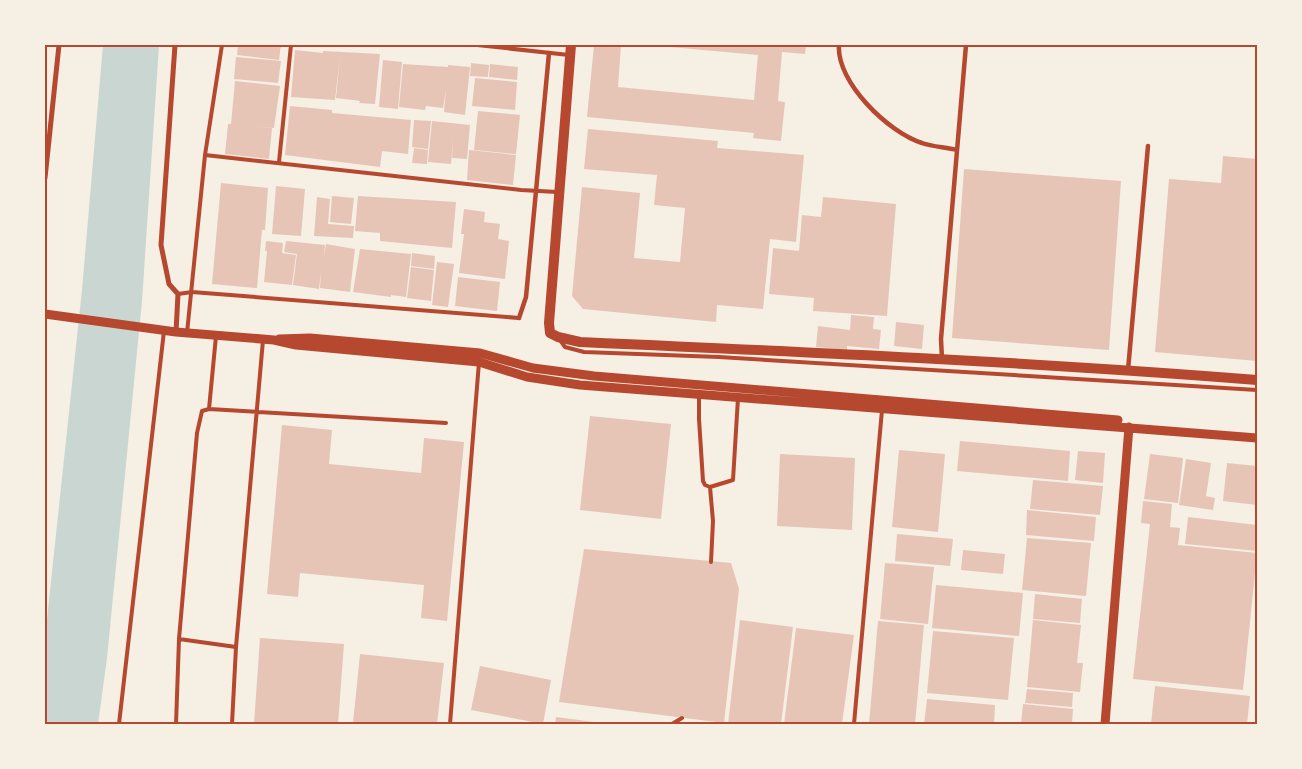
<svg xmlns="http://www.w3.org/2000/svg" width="1302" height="769" font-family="Roboto,sans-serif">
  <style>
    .water { fill: #c9d6d2 }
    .building { fill: #e6c5b7 }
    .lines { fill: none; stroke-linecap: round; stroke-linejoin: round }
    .service { stroke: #b5482f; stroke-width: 4 }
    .pedestrian { stroke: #b5482f; stroke-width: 4.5 }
    .minor { stroke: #b5482f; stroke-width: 5 }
    .tertiary { stroke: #b5482f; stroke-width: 9 }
    .secondary { stroke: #b5482f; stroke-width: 10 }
    .neatline { fill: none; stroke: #b5482f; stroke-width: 2 }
  </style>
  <rect width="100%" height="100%" fill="#f6efe4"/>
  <!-- water -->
  <path class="water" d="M103,45h56l-17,256 -35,357 -9,66h-53v-86l37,-348z"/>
  <!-- building -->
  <path class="building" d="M238,45h43l-2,15 -42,-5z
    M594,45h27l-3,42 136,13 4,-45 -99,-9v-1h147l-1,9 -23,-2 -4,49 7,1 -4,39 -28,-3 1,-5 -167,-16z
    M295,50l28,3v-2l57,3 -5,50 -16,-1 1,-2 -24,-3 4,-42 -5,44 -44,-3z
    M236,57l45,4 -3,22 -44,-4z
    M383,60l19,2 -4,47 -19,-2z
    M471,63l18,2 -1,12 -18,-1z
    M403,64l45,3v-2l22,2 -5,48 -21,-3 2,-22 -3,18 -17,-2 -1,4 -26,-3z
    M490,64l28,3 -1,13 -28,-3z
    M475,78l42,4 -2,28 -43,-4z
    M235,81l45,5 -6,42 -21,-2 19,2 -3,31 -44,-5 3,-30h3z
    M290,106l42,4v3l79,7 -3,34 -26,-3 -2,16 -95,-12z
    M478,111l42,4 -4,39 -42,-4z
    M414,120l17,1 -3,28 -16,-2z
    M432,121l38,4 -3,34 -15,-1 1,-18 -2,24 -23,-2z
    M588,129l130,12 -1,7 87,7 -8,87 -26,-3 -7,70 -46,-4 -1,17 -133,-13 -11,-13 10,-109 58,6 -6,65 46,4 5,-54 -31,-3 3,-30 -73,-6z
    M414,148l14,2 -1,14 -15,-1z
    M469,150l47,5 -3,30 -46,-5z
    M1223,156l34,3v202l-102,-9 14,-173 52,4z
    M964,169l157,12 -12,169 -157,-12z
    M221,183l47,5 -3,42h-3l-5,58 -45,-4z
    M276,186l29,3 -4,47 -29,-2z
    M332,196l22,2 -3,26 -21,-2z
    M358,196l98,6 -4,46 -72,-7v-8l-25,-2z
    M317,197l13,2 -2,25 26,2 -1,12 -39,-2z
    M823,197l73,7 -9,112 -74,-5 1,-13 -45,-4 4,-46 26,3 3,-36 19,2z
    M464,209l21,3 -1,10 16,2 -2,15 11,2 -4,38 -46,-6 5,-39h-3z
    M266,241l17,2 -1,10 14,2 -4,30 -28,-3 3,-31h-2z
    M286,241l39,4 -1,12 2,-13 29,5 -5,43 -30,-4 1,-16 -2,17 -26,-4 4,-31 -13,-2z
    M360,249l51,5 -5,43 -15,-2v2l-38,-5z
    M412,253l23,3 -1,13 -23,-3z
    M437,262l17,2 -6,43 -16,-2z
    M411,267l23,3 -3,31 -24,-3z
    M458,277l42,5 -3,29 -42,-5z
    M851,315l23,2 -1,12 8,1 -2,19 -32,-3v4l-31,-3 2,-21 32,4z
    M896,322l28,3 -2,24 -28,-3z
    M590,416l81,8 -10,95 -81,-9z
    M282,425l50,5 -3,34 92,9 3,-35 40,4 -17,179 -26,-3 3,-33 -124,-12 -2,24 -31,-3z
    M960,441l110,10 -2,30 -111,-10z
    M899,450l46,4 -7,78 -46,-5z
    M1078,451l27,2 -2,30 -28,-3z
    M780,454l75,4 -3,72 -75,-4z
    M1150,454l33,4 -5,45 -34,-4z
    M1186,459l25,4 -5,33 9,2 -2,12 -34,-5z
    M1227,463l30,3v39l-34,-4z
    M1033,480l70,6 -3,29 -70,-6z
    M1143,501l29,3 -2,23 10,1 -2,17 79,8 -14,137 -110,-11 17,-155 -9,-1z
    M1027,510l69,7 -2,24 -68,-6z
    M1188,517l69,8v26l-72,-7z
    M897,534l56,5 -3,27 -55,-5z
    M1027,538l64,5 -5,53 -64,-6z
    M584,549l147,14 8,26 -15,134 -165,-21z
    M963,550l42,4 -2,20 -42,-4z
    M885,563l49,4 -6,57 -48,-5z
    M936,585l87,8 -4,43 -87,-8z
    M1035,594l47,5 -2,24 -47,-4z
    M740,620l53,7 -12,97h-53z
    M1033,620l48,5 -4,38h6l-3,29 -53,-5z
    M878,621l46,4 -9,99h-46z
    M796,628l58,7 -12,89h-58z
    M933,631l81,7 -6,62 -81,-7z
    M260,638l84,6 -6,80h-84z
    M360,654l84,9 -7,61 -84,-1z
    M480,666l71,14 -8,44 -72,-14z
    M1155,686l95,10 -3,28h-96z
    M1027,689l46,4 -1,14 -47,-4z
    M927,699l68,6 -1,19h-70z
    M1023,704l50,5 -1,15h-51z
    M556,717l38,5v2h-39z"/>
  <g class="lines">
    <!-- service -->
    <path class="service" d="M477,45l92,10
      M205,155l316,35 36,2
      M279,162l12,-117
      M178,294l14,-2 327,26
      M187,333l18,-178 17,-110
      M560,340l5,7 19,5 135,5 538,33
      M699,395v24l4,62 2,4 5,2 23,-7 5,-82
      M209,409l7,-73
      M710,487l3,34 -2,41
      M179,639l57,8
      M119,724l45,-393
      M176,724l3,-85 18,-206 5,-22 7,-2 237,14
      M232,724l4,-77 27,-307
      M450,724l29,-362
      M672,724l10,-6
      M854,724l28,-314"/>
    <!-- pedestrian -->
    <path class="pedestrian" d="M839,45c-3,37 50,88 83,98 11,4 24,4 35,7
      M519,318l7,-21 23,-244
      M942,359l-1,-20 25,-294
      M1128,370l20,-224"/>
    <!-- minor -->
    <path class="minor" d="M175,45l-14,200 8,39 9,10 -2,38
      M45,178l14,-133"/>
    <!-- tertiary -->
    <path class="tertiary" d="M45,314l131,18 98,8 22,5 183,17 48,15 53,8 677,53
      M279,339l31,-1 170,15 53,15 61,8 524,44
      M1105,724l24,-297"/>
    <!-- secondary -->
    <path class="secondary" d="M571,45l-22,278 1,10 8,4 22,5c226,10 451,20 677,38"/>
  </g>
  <!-- border -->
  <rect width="1302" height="769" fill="none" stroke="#f6efe4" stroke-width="92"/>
  <rect x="46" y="46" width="1210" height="677" class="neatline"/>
</svg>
